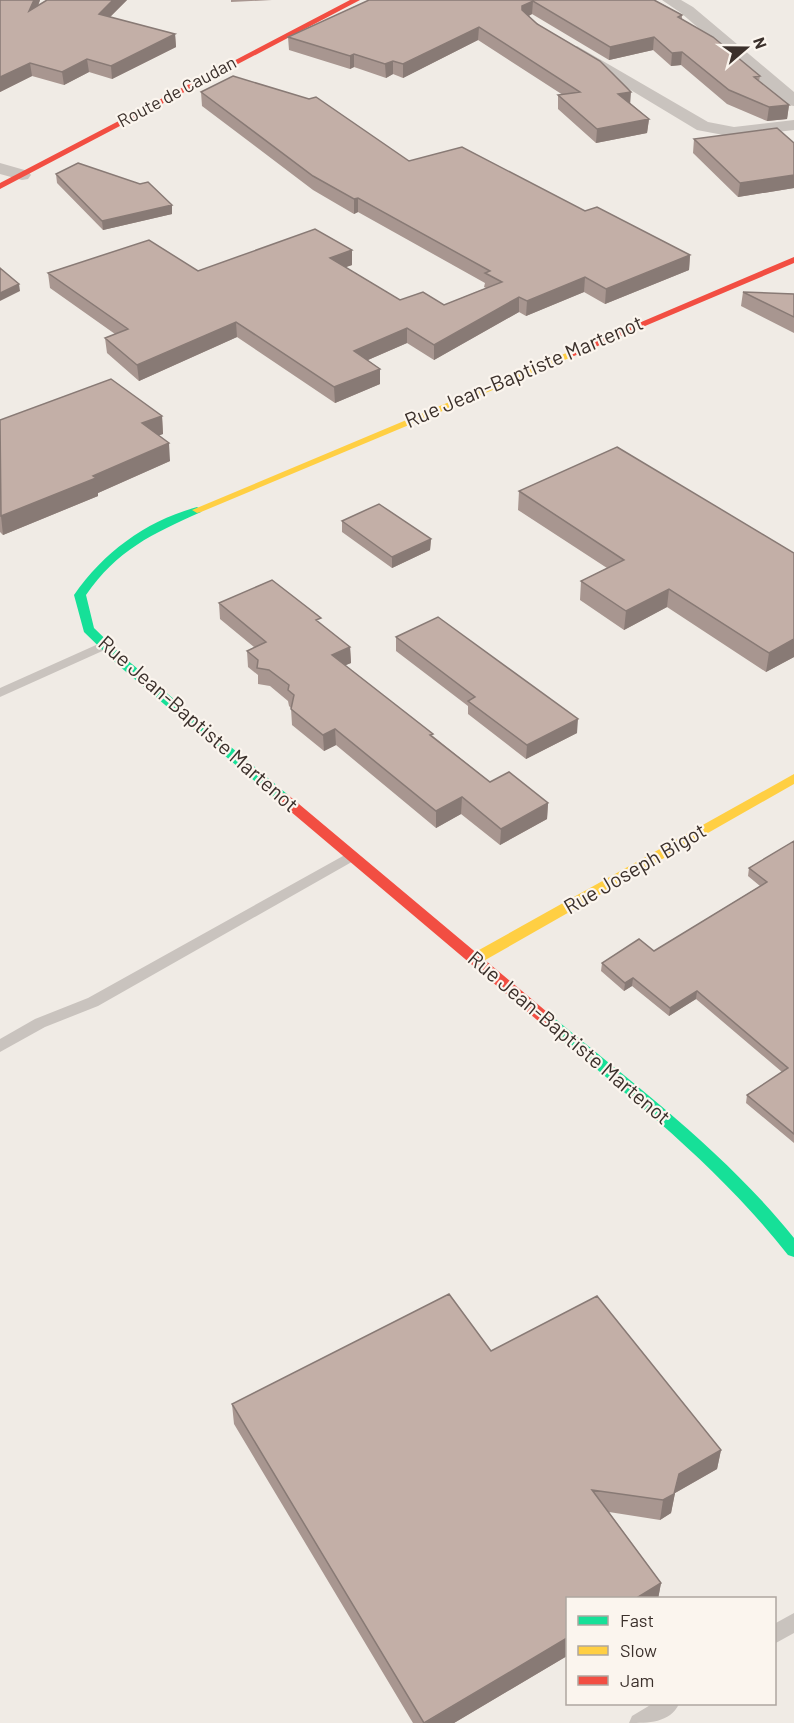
<svg xmlns="http://www.w3.org/2000/svg" width="794" height="1723" font-family="Barlow,sans-serif">
  <style>
    .lines { fill: none; stroke-linecap: round; stroke-linejoin: round }
    .lane { fill: #c9c3be; fill-rule: evenodd }
    .street { fill: #c9c3be; fill-rule: evenodd }
    .fast { fill: #16e098; fill-rule: evenodd }
    .slow { fill: #ffcf43; fill-rule: evenodd }
    .jam { fill: #f24e42; fill-rule: evenodd }
    .wall { fill: #a89690 }
    .shaded-wall { fill: #887a75 }
    .building { fill: #c3afa7; stroke: #887a75; stroke-width: 1.5 }
    .labels { text-anchor: middle; stroke-width: 4.5; stroke-linejoin: round; paint-order: stroke }
    .far-street-label { font-size: 18px; fill: #3b302b; stroke: #fbf5ee }
    .street-label { font-size: 21px; fill: #3b302b; stroke: #fbf5ee }
  </style>
  <rect width="100%" height="100%" fill="#f0ebe5"/>
  <g class="lines">
    <!-- lane -->
    <path class="lane" d="M105,641l4,1 2,3 -2,3 -109,49v-9z
      M352,851l7,5 -2,3 -259,147 -53,21 -45,25v-13l35,-20 53,-21z
      M794,1613v20l-20,11v-20z
      M652,1704h27c-9,19 -31,19 -50,19l3,-7z"/>
    <!-- street -->
    <path class="street" d="M662,0h19l12,7 101,85v14l-6,-1 -107,-92z
      M577,46l131,76 26,5 60,-7v10l-60,7 -37,-7 -126,-76 -2,-3z
      M0,163l28,8 3,4 -3,4 -6,1 -22,-6z"/>
    <!-- fast -->
    <path class="fast" d="M197,507l5,3 -1,2c-49,22 -84,38 -115,83l8,33 32,31 161,135 2,3 -2,3h-10l-159,-135 -34,-33 -10,-37c30,-43 72,-74 123,-88z
      M548,1016l5,1c84,70 172,135 241,221v19l-6,-2c-70,-89 -158,-158 -245,-230l-2,-4 2,-4z"/>
    <!-- slow -->
    <path class="slow" d="M571,351l3,1v4l-373,156 -4,1 -5,-3z
      M794,774v10l-314,179h-10l-2,-4 2,-4z"/>
    <!-- jam -->
    <path class="jam" d="M350,0h10l-360,189v-6z
      M794,257v6l-220,93 -8,-2z
      M282,793l5,1 266,223 2,4 -2,4h-10l-266,-225 -2,-3 2,-3z"/>
  </g>
  <!-- wall -->
  <path class="wall" d="M0,0h40l-2,6 89,-6 -17,17 65,17 1,13 -64,32 -23,-7 -25,13 -32,-9 -32,16z
    M231,0h41l-41,2z
    M369,0h286l27,15v4l78,57 -1,5 30,24 -2,14 -20,2 -40,-17 -46,-39 -10,1 -18,-16 -44,10 -77,-46 -3,2 120,103 -2,14 -51,10 -38,-34v-14h5l-85,-55 -75,38 -10,-4 -7,4 -32,-11 -4,2 -61,-19 -1,-13z
    M201,92l208,69 176,50 105,44 -1,15 -84,34 -21,-12 -58,24 -7,-4 -85,48 -27,-17 -39,17 12,9v15l-45,19 -98,-66 -98,44 -32,-28 -2,-15 10,-4 -65,-46 -2,-15 150,-2 154,-21v15l-7,2 55,33 44,5 42,-17 -2,-1 1,-4 -127,-71 -4,2 -41,-24 -111,-84z
    M694,139l100,4v45l-56,9 -45,-44z
    M56,174l116,40 -69,16 -46,-47z
    M743,292l51,2v39l-53,-27z
    M162,416l1,18 -5,1 12,26 -72,32v3l-95,39 -3,-3v-112z
    M519,491l275,62v104l-28,15 -99,-65 -43,23 -44,-30 1,-19 26,-13 -89,-58z
    M342,521l89,18 -1,11 -38,18 -50,-36z
    M219,603l102,21 29,23 1,16 -6,2 145,117 58,21 -1,16 -47,26 -39,-31 -25,14 -100,-83 -12,6 -32,-26 -1,-17 -2,-2 -1,-5 -18,-15 -12,-2v-9l-10,-8 -1,-16 7,-4 -34,-28z
    M396,637l181,96 -51,26 -58,-45v-8l-72,-55z
    M794,841v302l-48,-40 1,-8 35,-23 -86,-73 -27,17 -37,-30 -8,5 -23,-20 1,-8 52,-12 106,-65 -12,-10 1,-8z
    M491,1351l230,99 -4,19 -42,24 -4,20 -11,7 -51,-8 52,71 -3,16h-91v57l-113,67h-41l-179,-299 -2,-20z"/>
  <!-- shaded-wall -->
  <path class="shaded-wall" d="M34,0h6l-9,24 -2,-13z
    M113,0h14l-27,27 -1,-13z
    M533,1l-1,13 -10,5v-13z
    M479,27l-1,13 -75,38v-14z
    M175,34l1,13 -64,32 -1,-13z
    M654,37l-1,13 -44,10 1,-13z
    M682,52l-1,13 -10,1 1,-13z
    M354,54v13l-4,2v-13z
    M87,59l2,13 -25,13 -2,-13z
    M393,61v13l-7,4 -1,-14z
    M30,63l2,13 -32,16v-15z
    M631,92l-1,14 -12,-12z
    M789,105l-2,14 -20,2 2,-14z
    M649,119l-2,14 -51,10 1,-14z
    M794,175v13l-56,9 2,-14z
    M358,198v14l-4,2v-15z
    M172,205v9l-69,16 -1,-9z
    M352,250v15l-22,8v-15z
    M690,255l-1,15 -84,34 1,-15z
    M585,277l-1,15 -58,24 1,-15z
    M19,284l1,7 -20,10v-8z
    M519,297v15l-85,48v-15z
    M236,322l1,15 -98,44 -2,-16z
    M407,328v15l-53,23v-15z
    M380,369v15l-45,19 -1,-16z
    M162,416l1,18 -19,7 -2,-18z
    M169,443l1,18 -72,32v3l-95,39 -2,-19z
    M431,539l-1,11 -38,18v-11z
    M669,589l-2,18 -43,23 2,-19z
    M794,639v18l-28,15 3,-19z
    M350,647l1,16 -19,8v-16z
    M578,719l-1,14 -51,26 1,-14z
    M335,729l1,16 -12,6 -1,-16z
    M462,797l-1,17 -25,14v-17z
    M548,803l-1,16 -47,26 1,-16z
    M633,978l-1,8 -8,5 1,-8z
    M697,991l-1,8 -27,17 1,-8z
    M721,1450l-4,19 -42,24 -4,20 -11,7 3,-20 16,-26z
    M661,1583l-3,16h-23z
    M567,1638v18l-113,67h-29z"/>
  <!-- building -->
  <path class="building" d="M0,0h34l-5,11 18,-11h66l-14,14 76,20 -64,32 -24,-7 -25,13 -32,-9 -30,14z
    M369,0h285l28,15 -4,2 35,20 47,39 -6,1 35,28 -20,2 -40,-17 -47,-38 -10,1 -18,-16 -44,10 -77,-46 -11,5v4l15,14 63,37 31,31 -13,2 31,25 -52,10 -39,-34 22,-3 -101,-65 -76,37 -10,-3 -8,3 -31,-10 -4,2 -62,-19z
    M233,76l76,23 7,-2 93,64 53,-14 123,64 12,-4 93,48 -84,34 -21,-12 -58,24 -8,-4 -85,48 -27,-17 -53,23 26,18 -46,18 -98,-65 -99,43 -32,-27 23,-9 -80,-56 101,-33 49,31 117,-42 37,21 -22,8 70,42 23,-8 21,13 58,-23 -17,-9 5,-2 -132,-73 -4,1 -41,-23 -112,-84z
    M777,128l17,15v32l-54,8 -46,-44z
    M78,163l62,21 8,-2 24,23 -70,16 -46,-47z
    M0,268l19,16 -19,9z
    M743,292l51,2v23z
    M111,379l51,37 -20,7 27,20 -76,33 3,2 -95,38 -1,-96z
    M617,447l177,106v86l-25,14 -100,-64 -43,22 -45,-30 43,-21 -105,-69z
    M379,504l52,35 -39,18 -50,-36z
    M272,580l49,38 -5,2 34,27 -18,8 101,79 -3,1 60,47 19,-10 39,31 -47,26 -39,-32 -26,14 -101,-82 -12,6 -32,-26 3,-14 -6,-5 1,-5 -20,-15 -12,-2 1,-8 -11,-9 19,-9 -47,-39z
    M438,617l140,102 -51,26 -59,-44 7,-4 -79,-60z
    M794,841v293l-47,-39 41,-27 -91,-77 -27,17 -37,-30 -8,5 -23,-20 37,-24 15,12 113,-69 -18,-14z
    M449,1294l42,57 106,-55 124,154 -42,24 -5,20 -11,6 -71,-10 69,93 -26,16h-68v39l-143,85 -192,-319z"/>
  <g class="labels">
    <!-- far-street labels -->
    <g class="far-street-label">
      <text transform="translate(177 92) rotate(-28)" y="6">Route de Caudan</text>
    </g>
    <!-- street labels -->
    <g class="street-label">
      <text transform="translate(524 372) rotate(-23)" y="7">Rue Jean-Baptiste Martenot</text>
      <text transform="translate(198 724) rotate(41)" y="7">Rue Jean-Baptiste Martenot</text>
      <text transform="translate(635 869) rotate(-30)" y="7">Rue Joseph Bigot</text>
      <text transform="translate(569 1038) rotate(40)" y="7">Rue Jean-Baptiste Martenot</text>
    </g>
  </g>
  <!-- legend -->
  <rect x="566" y="1597" width="210" height="108" fill="#fbf5ee" stroke="#aea6a0" stroke-width="1.5"/>
  <rect x="578" y="1616" width="30" height="9" fill="#16e098" stroke="#aea6a0" stroke-width="1.5"/>
  <text x="620" y="1627" font-size="18" fill="#3b302b">Fast</text>
  <rect x="578" y="1646" width="30" height="9" fill="#ffcf43" stroke="#aea6a0" stroke-width="1.5"/>
  <text x="620" y="1657" font-size="18" fill="#3b302b">Slow</text>
  <rect x="578" y="1676" width="30" height="9" fill="#f24e42" stroke="#aea6a0" stroke-width="1.5"/>
  <text x="620" y="1687" font-size="18" fill="#3b302b">Jam</text>
  <!-- north arrow -->
  <g transform="translate(746 48) rotate(70)" stroke="#fbf5ee" stroke-width="4.5" paint-order="stroke">
  <path d="M0-4.5L10 22L0 15L-10 22Z" fill="#3b302b"/>
  <text y="-9" font-size="16" font-weight="bold" text-anchor="middle" fill="#3b302b">N</text>
  </g>
</svg>
